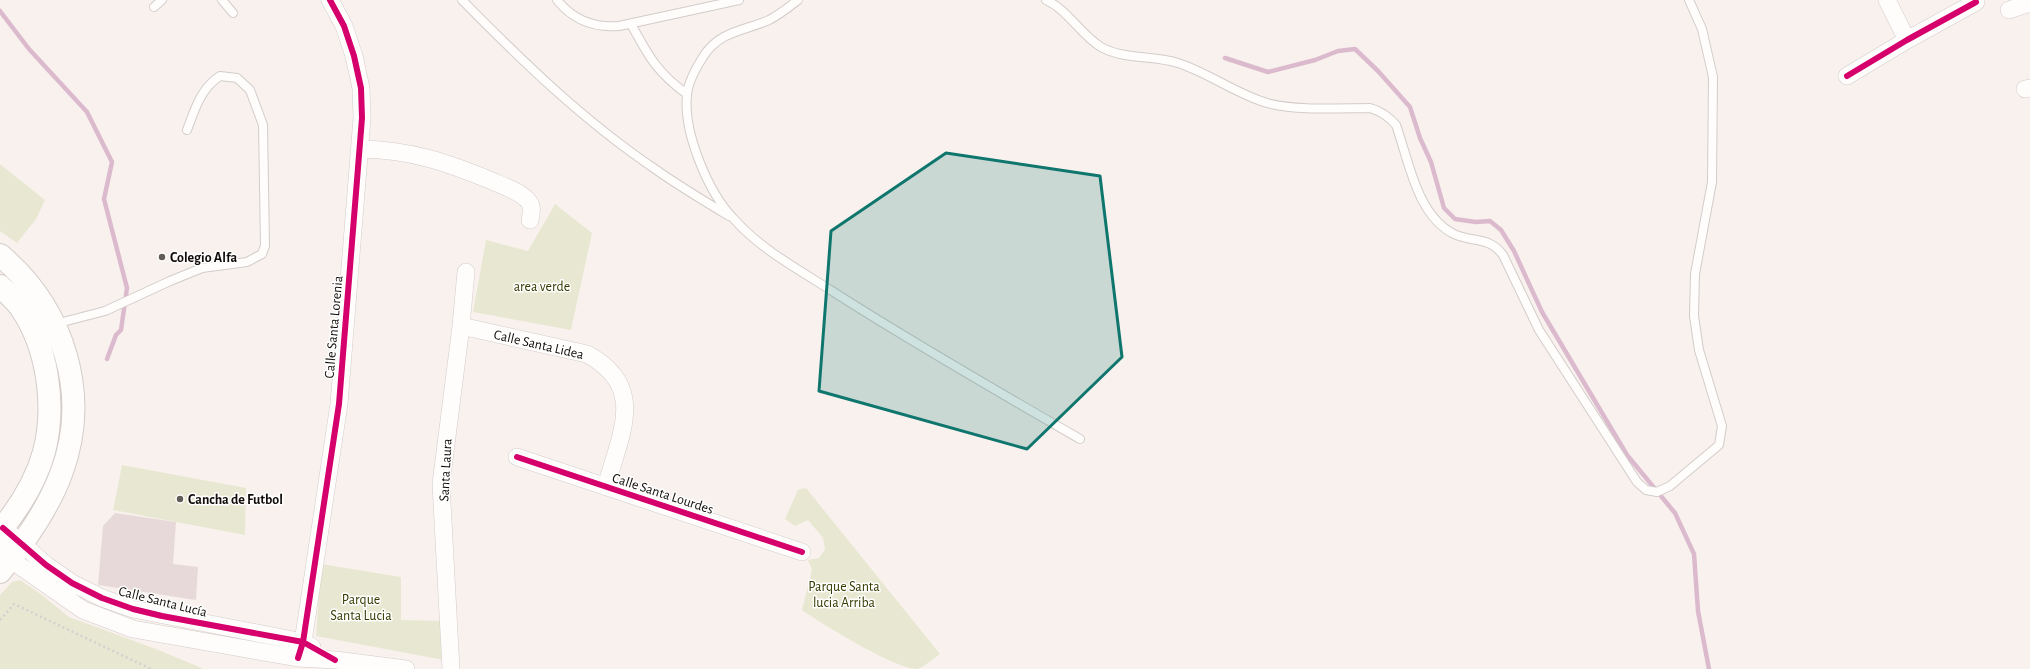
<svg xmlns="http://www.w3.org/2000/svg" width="2030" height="669" font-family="'Alegreya Sans',sans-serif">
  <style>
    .green { fill: #e8e8d2 }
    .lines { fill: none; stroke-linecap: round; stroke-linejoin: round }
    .stream { stroke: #dcbace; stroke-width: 4.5 }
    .building { fill: #e7d9d9 }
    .service-casing { stroke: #d3ccc9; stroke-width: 10 }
    .minor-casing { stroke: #d3ccc9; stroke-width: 18 }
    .secondary-casing { stroke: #d3ccc9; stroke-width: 24 }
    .path { stroke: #d4d0cf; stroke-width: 2.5; stroke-dasharray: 2 3; stroke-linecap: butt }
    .service { stroke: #fefdfc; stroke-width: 8 }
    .minor { stroke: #fefdfc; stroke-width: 17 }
    .secondary { stroke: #fefdfc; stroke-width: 22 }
    .cycleway-casing { stroke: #fff; stroke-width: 8 }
    .cycleway { stroke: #d6006c; stroke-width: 6 }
    .marked { fill: #0f766e; fill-opacity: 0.2; stroke: #0f766e; stroke-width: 3; stroke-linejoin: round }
    .poi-dot { fill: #625c59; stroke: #fff; stroke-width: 1.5 }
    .labels { text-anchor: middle; stroke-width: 3; stroke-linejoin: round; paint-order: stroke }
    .poi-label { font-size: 14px; font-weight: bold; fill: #110c09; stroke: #fff; text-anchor: start }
    .park-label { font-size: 14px; fill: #353a00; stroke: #fff }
    .street-label { font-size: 14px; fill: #110c09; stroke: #fff }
  </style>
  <rect width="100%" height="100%" fill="#f9f1ee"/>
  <!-- green -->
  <path class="green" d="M0,164l45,36 -9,19 -19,24 -17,-12z
    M555,204l37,29 -21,97 -98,-18 13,-72 42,11z
    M122,465l124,23 -1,47 -132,-25z
    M806,488l134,166c-6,4 -16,13 -23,15 -22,0 -95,-45 -115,-59l10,-40 -4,-10 11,-2 6,-9 -2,-11 -15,-18 -13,6 -10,-7 13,-29z
    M321,564l80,13v43l44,1 -1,39 -128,-24z
    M20,580l18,12 31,25 87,32 48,20h-204v-74l12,-13z"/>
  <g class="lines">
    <!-- stream -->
    <path class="stream" d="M0,11l29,38 58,63 25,50 -8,37 23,89 -6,42 -5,5 -9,24
      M1225,58l43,14 47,-12 23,-9 17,-2 23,22 32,36 10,31 11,24 13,46 11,11 21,3 14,-1 11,9 13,21 28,61 85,143 48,58 19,41 4,57 11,58"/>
  </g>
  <!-- building -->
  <path class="building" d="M115,513l61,9 -3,42 25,3 -2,33 -98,-15 5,-59z"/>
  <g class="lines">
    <defs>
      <path id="service" d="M222,0l11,13
        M462,0c60,61 122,121 193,169 24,17 49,32 74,47
        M557,0c16,20 37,28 62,26l120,-26
        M798,0c-9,7 -19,15 -29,20 -25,11 -50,11 -66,37 -7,11 -15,25 -16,38 -4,37 21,97 46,123 27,31 65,51 99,73 81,52 165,100 248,148
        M1046,0c22,10 35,35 55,47 23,13 53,8 77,16 31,10 58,31 89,40 29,8 73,5 103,5 12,4 18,8 26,17 13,36 21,91 58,109 19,9 35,2 49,21l36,75 98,152 9,8 11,2 13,-6 49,-41 3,-19 -23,-76 -5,-34 1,-42 17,-92 1,-105 -11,-48 -13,-29
        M154,7l8,-7
        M631,24c17,31 26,49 56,70
        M55,324l50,-13 65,-30 32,-13 45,-6 15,-8 3,-8 -2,-121 -13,-35 -13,-12 -17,-2c-19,12 -25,33 -33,54"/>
      <path id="minor" d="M1887,0l20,40
        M2009,10l21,-7
        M1847,76l60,-36 69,-38
        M2025,89l5,-1
        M360,149c51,1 86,13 132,32 11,5 30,11 37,21 4,5 2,12 1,18
        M461,326l126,28c61,33 33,80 19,133
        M517,457l285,95
        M3,528l7,31 73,51 50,19 165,29 37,2 71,9
        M13,536l33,29 26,18 30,15 31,11 170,33 9,5
        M298,658l5,-16 36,-238 23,-286 -1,-30 -7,-32 -10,-30 -14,-26
        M451,669l-10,-185 20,-158 5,-54"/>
      <path id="secondary" d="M0,255c64,54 91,140 61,219 -13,35 -37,69 -61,98
        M0,286c7,7 15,14 21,22 27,40 35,98 23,144 -8,29 -25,56 -44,79"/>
    </defs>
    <!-- service casing -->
    <use href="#service" class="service-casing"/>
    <!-- minor casing -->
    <use href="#minor" class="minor-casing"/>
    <!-- secondary casing -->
    <use href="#secondary" class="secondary-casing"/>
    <!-- path -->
    <path class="path" d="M0,620l14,-16 137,65"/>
    <!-- service -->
    <use href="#service" class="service"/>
    <!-- minor -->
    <use href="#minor" class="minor"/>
    <!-- secondary -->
    <use href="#secondary" class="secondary"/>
    <defs>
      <path id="cycleway" d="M1847,76l60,-36 69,-38
        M517,457l285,95
        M3,528l43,37 26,18 30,15 31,11 29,7 141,26 32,18
        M298,658l5,-16 36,-238 23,-286 -1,-30 -7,-32 -10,-30 -14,-26"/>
    </defs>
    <!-- cycleway casing -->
    <use href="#cycleway" class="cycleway-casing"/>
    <!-- cycleway -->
    <use href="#cycleway" class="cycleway"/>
  </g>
  <!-- marked area -->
  <path class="marked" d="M946,153l154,23 22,181 -95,92 -208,-58 12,-160z"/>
  <!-- markers -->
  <g class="poi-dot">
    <circle cx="162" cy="257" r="4"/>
    <circle cx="180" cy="499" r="4"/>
  </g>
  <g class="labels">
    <!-- poi labels -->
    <g class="poi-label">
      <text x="170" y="262">Colegio Alfa</text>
      <text x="188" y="504">Cancha de Futbol</text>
    </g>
    <!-- park labels -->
    <g class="park-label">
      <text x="542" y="291">area verde</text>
      <text x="844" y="591">Parque Santa<tspan x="844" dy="16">lucia Arriba</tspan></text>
      <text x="361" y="604">Parque<tspan x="361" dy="16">Santa Lucia</tspan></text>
    </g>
    <!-- street labels -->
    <g class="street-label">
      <text transform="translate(333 327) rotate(-85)" y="5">Calle Santa Lorenia</text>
      <text transform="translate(539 344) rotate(13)" y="5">Calle Santa Lidea</text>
      <text transform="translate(445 470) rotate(-87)" y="5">Santa Laura</text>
      <text transform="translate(663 493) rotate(18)" y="5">Calle Santa Lourdes</text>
      <text transform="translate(163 601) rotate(14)" y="5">Calle Santa Lucía</text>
    </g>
  </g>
</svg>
